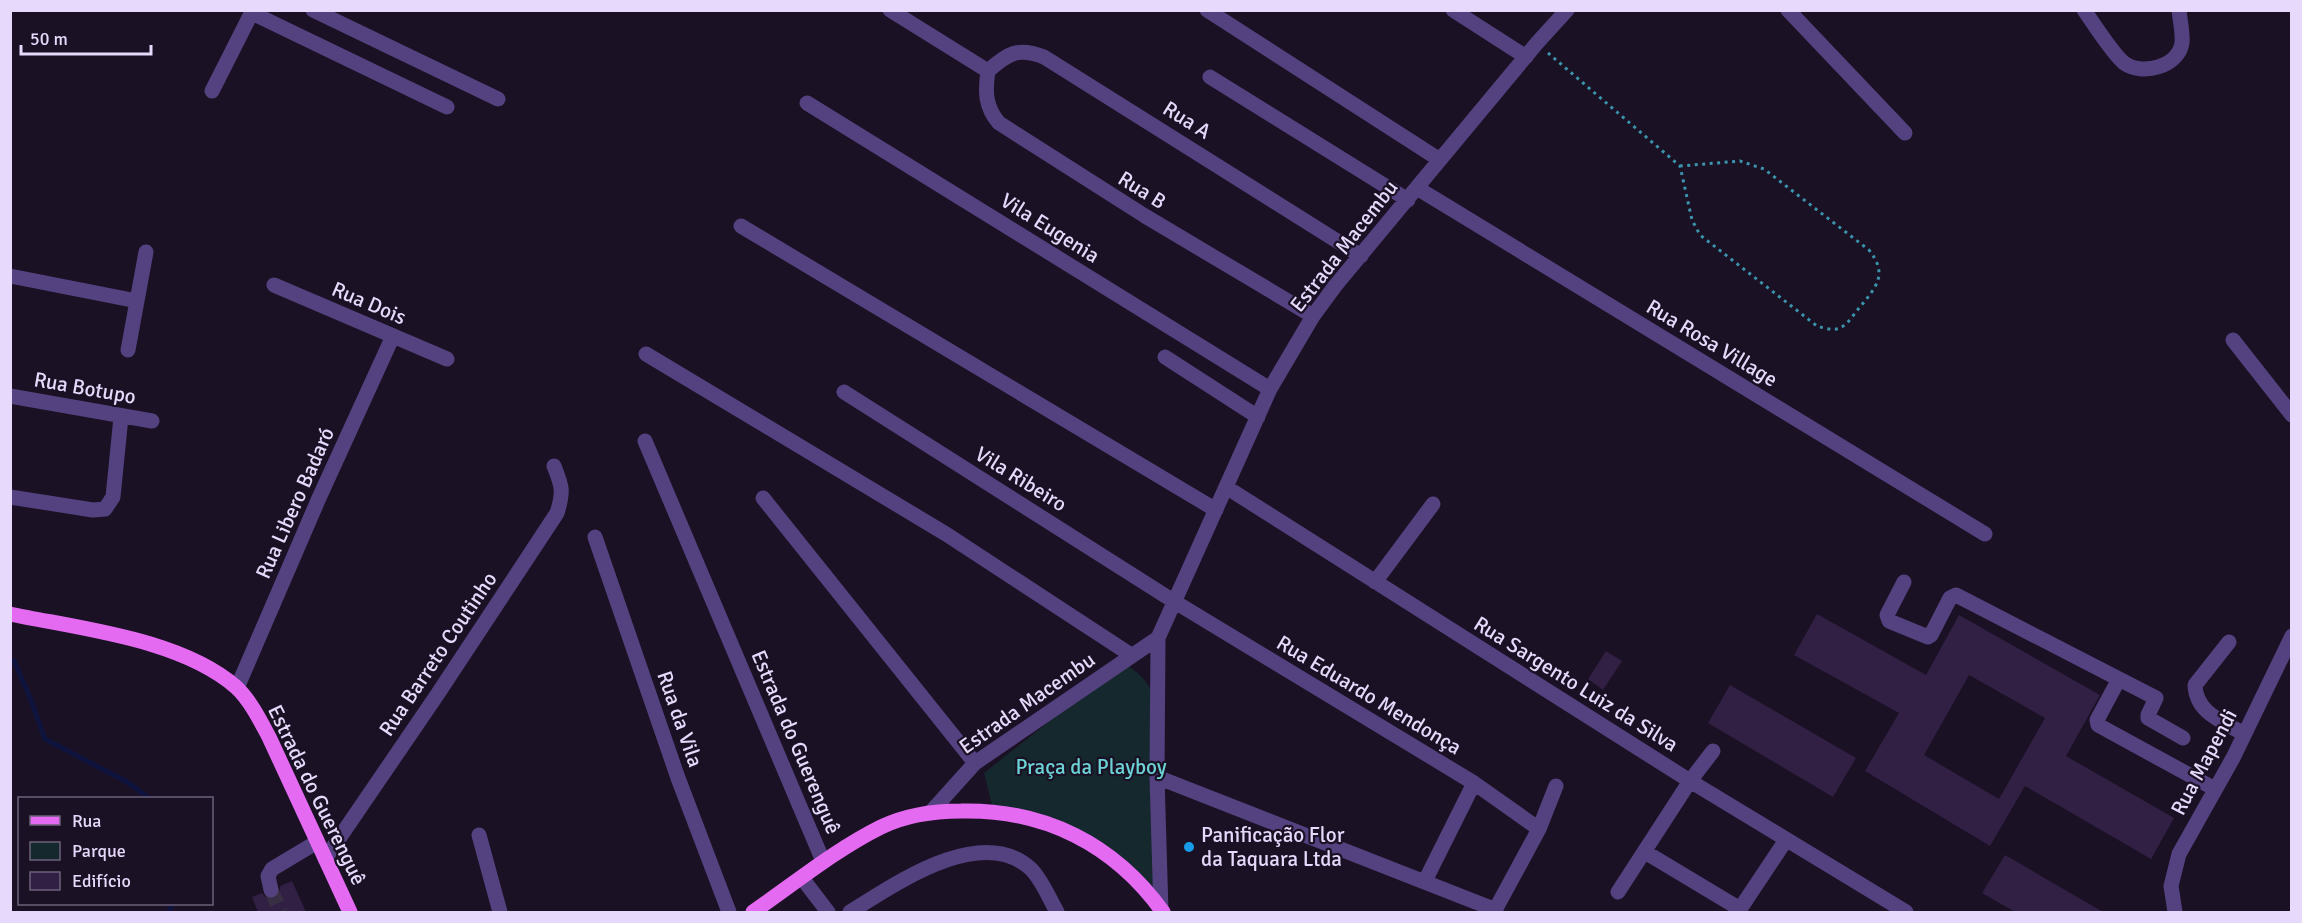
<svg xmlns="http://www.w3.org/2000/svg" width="2302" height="923" font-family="Signika,sans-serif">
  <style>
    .green { fill: #15282e }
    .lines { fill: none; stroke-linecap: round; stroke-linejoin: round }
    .stream { stroke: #0f143f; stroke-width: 5 }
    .building { fill: #311f44; fill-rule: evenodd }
    .minor-tunnel { stroke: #392f44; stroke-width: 15; stroke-dasharray: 15 8; stroke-linecap: butt }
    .path { stroke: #3b94ac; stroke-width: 3; stroke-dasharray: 3 4.5; stroke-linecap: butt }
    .minor { stroke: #54417f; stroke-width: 15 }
    .major { stroke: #e36af1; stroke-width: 15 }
    .poi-dot { fill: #179ae8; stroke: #1a1124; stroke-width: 2 }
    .labels { text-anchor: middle; stroke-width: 4.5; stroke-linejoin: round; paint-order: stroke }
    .street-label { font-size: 21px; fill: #e6d9fb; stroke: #1a1124 }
    .park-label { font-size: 21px; fill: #6bd2d5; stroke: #1a1124 }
    .poi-label { font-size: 21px; fill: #e6d9fb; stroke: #1a1124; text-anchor: start }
  </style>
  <rect width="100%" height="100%" fill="#1a1124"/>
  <!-- green -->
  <path class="green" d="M1123,663c14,8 22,15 29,29l3,202c-19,-18 -53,-55 -77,-65 -27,-12 -56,-16 -85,-20l-9,-36z"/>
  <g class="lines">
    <!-- stream -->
    <path class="stream" d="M14,661l15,34 16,44 82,43 22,16
      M169,912l3,-8"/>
  </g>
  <!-- building -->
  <path class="building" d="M1817,614l109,61 33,-60 141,80 -34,61 108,62 -23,41 -126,-73 -35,60 -125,-75 34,-58 -105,-58zM1969,675l76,43 -46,81 -75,-44z
    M1606,651l16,10 -19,29 -15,-11z
    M1730,685l126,73 -23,39 -125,-74z
    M2005,855l98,57h-88l-33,-19z
    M292,881l14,31h-48l-6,-15 10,-4 5,6h7l6,-5v-8z"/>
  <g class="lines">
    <!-- minor-tunnel -->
    <path class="minor-tunnel" d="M271,890l10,22"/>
    <!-- path -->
    <path class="path" d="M1548,53l132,113 12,54 8,15 117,91c7,2 16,5 23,2 8,-4 14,-14 20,-21 17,-21 28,-33 9,-57l-105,-81 -24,-8 -60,5"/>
    <!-- minor -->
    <path class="minor" d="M313,10l185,89
      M890,10l98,61
      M1207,10l233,150
      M1453,10l73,47
      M1788,10l117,123
      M2084,10c10,14 28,43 40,53 18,13 54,4 58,-20 1,-10 -2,-22 -3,-33
      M252,13l195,94
      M988,71c20,-18 30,-24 56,-14l317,199
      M988,71c-3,20 -3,36 11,52l146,93 168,100
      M1210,77l198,123
      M212,91l41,-81
      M807,103l463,286
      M1417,188l568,346
      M741,226l475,284
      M10,276l127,25
      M274,285l173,74
      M2233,340l59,75
      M128,350l18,-98
      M646,354l300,180 185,121
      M1165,357l93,60
      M844,392l331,210 299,181 65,46
      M10,396l142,25
      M645,441l178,420
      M1226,487l464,294 216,131
      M10,497l83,13 12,-1 8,-12 8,-80
      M763,498l212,265
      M595,537l83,241 51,134
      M1375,582l58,-78
      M1904,582l-17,33 2,6 39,16 3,-2 19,-37 6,-3 163,84 -22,41 1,5 117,64
      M2229,642l-34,43c1,28 27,36 49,49
      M2119,679l37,19 -8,17v3l35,20
      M237,688l82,-190 74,-162
      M1157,777l339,133
      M930,813l45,-50 183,-125
      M479,835l21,77
      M1645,852l95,57
      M325,859l112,-164 120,-182c7,-22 5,-27 -3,-47
      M802,878l26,34
      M1425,881l49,-98
      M271,890l-3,-14 4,-7 45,-27
      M1618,892l72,-111 23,-30
      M1161,911l-4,-134 1,-139 112,-249 43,-73 22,-30 202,-243 30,-33
      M850,912c44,-27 131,-89 181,-43 11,11 18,29 26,43
      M1494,912l45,-83 17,-43
      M1738,912l48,-72
      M2175,912l-4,-26 8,-32 54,-96 59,-122"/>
    <!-- major -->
    <path class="major" d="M10,614c71,15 171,25 226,73 14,13 24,33 33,50l81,175
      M753,912c42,-29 82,-62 128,-85 25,-12 52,-16 80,-16 83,-2 153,33 202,101"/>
  </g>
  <!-- markers -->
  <circle class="poi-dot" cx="1189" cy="847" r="6"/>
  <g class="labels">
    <!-- street labels -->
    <g class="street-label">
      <text transform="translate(1187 120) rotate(32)" y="7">Rua A</text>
      <text transform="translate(1142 190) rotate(32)" y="7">Rua B</text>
      <text transform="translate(1050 228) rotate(32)" y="7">Vila Eugenia</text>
      <text transform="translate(1344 246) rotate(-52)" y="7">Estrada Macembu</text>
      <text transform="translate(369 303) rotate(23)" y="7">Rua Dois</text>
      <text transform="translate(1712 343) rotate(31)" y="7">Rua Rosa Village</text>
      <text transform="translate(85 388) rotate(10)" y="7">Rua Botupo</text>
      <text transform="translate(1021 479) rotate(32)" y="7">Vila Ribeiro</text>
      <text transform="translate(295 503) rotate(-66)" y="7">Rua Libero Badaró</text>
      <text transform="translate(438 654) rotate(-56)" y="7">Rua Barreto Coutinho</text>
      <text transform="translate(1576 684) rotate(32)" y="7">Rua Sargento Luiz da Silva</text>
      <text transform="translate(1369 695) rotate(31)" y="7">Rua Eduardo Mendonça</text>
      <text transform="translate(1027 703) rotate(-35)" y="7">Estrada Macembu</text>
      <text transform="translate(680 719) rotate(71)" y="7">Rua da Vila</text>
      <text transform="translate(796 742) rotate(67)" y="7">Estrada do Guerenguê</text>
      <text transform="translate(2204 762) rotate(-62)" y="7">Rua Mapendi</text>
      <text transform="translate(317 795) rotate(64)" y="7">Estrada do Guerenguê</text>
    </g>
    <!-- park labels -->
    <g class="park-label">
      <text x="1091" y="774">Praça da Playboy</text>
    </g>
    <!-- poi labels -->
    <g class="poi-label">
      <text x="1201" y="842">Panificação Flor<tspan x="1201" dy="24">da Taquara Ltda</tspan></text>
    </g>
  </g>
  <!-- border -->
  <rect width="2302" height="923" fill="none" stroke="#e6d9fb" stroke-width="24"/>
  <!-- legend -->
  <rect x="18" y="797" width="195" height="108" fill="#1a1124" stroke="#6c617a" stroke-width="1.5"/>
  <rect x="30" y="816" width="30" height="9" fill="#e36af1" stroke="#6c617a" stroke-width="1.5"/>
  <text x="72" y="827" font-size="18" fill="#e6d9fb">Rua</text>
  <rect x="30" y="842" width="30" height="18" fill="#15282e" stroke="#6c617a" stroke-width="1.5"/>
  <text x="72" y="857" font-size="18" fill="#e6d9fb">Parque</text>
  <rect x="30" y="872" width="30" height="18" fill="#311f44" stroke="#6c617a" stroke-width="1.5"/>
  <text x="72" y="887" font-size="18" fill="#e6d9fb">Edifício</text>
  <!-- scale -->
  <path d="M21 45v9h130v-9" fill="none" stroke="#e6d9fb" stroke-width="3"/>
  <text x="30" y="45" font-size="18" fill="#e6d9fb" stroke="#1a1124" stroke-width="4.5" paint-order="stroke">50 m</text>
</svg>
